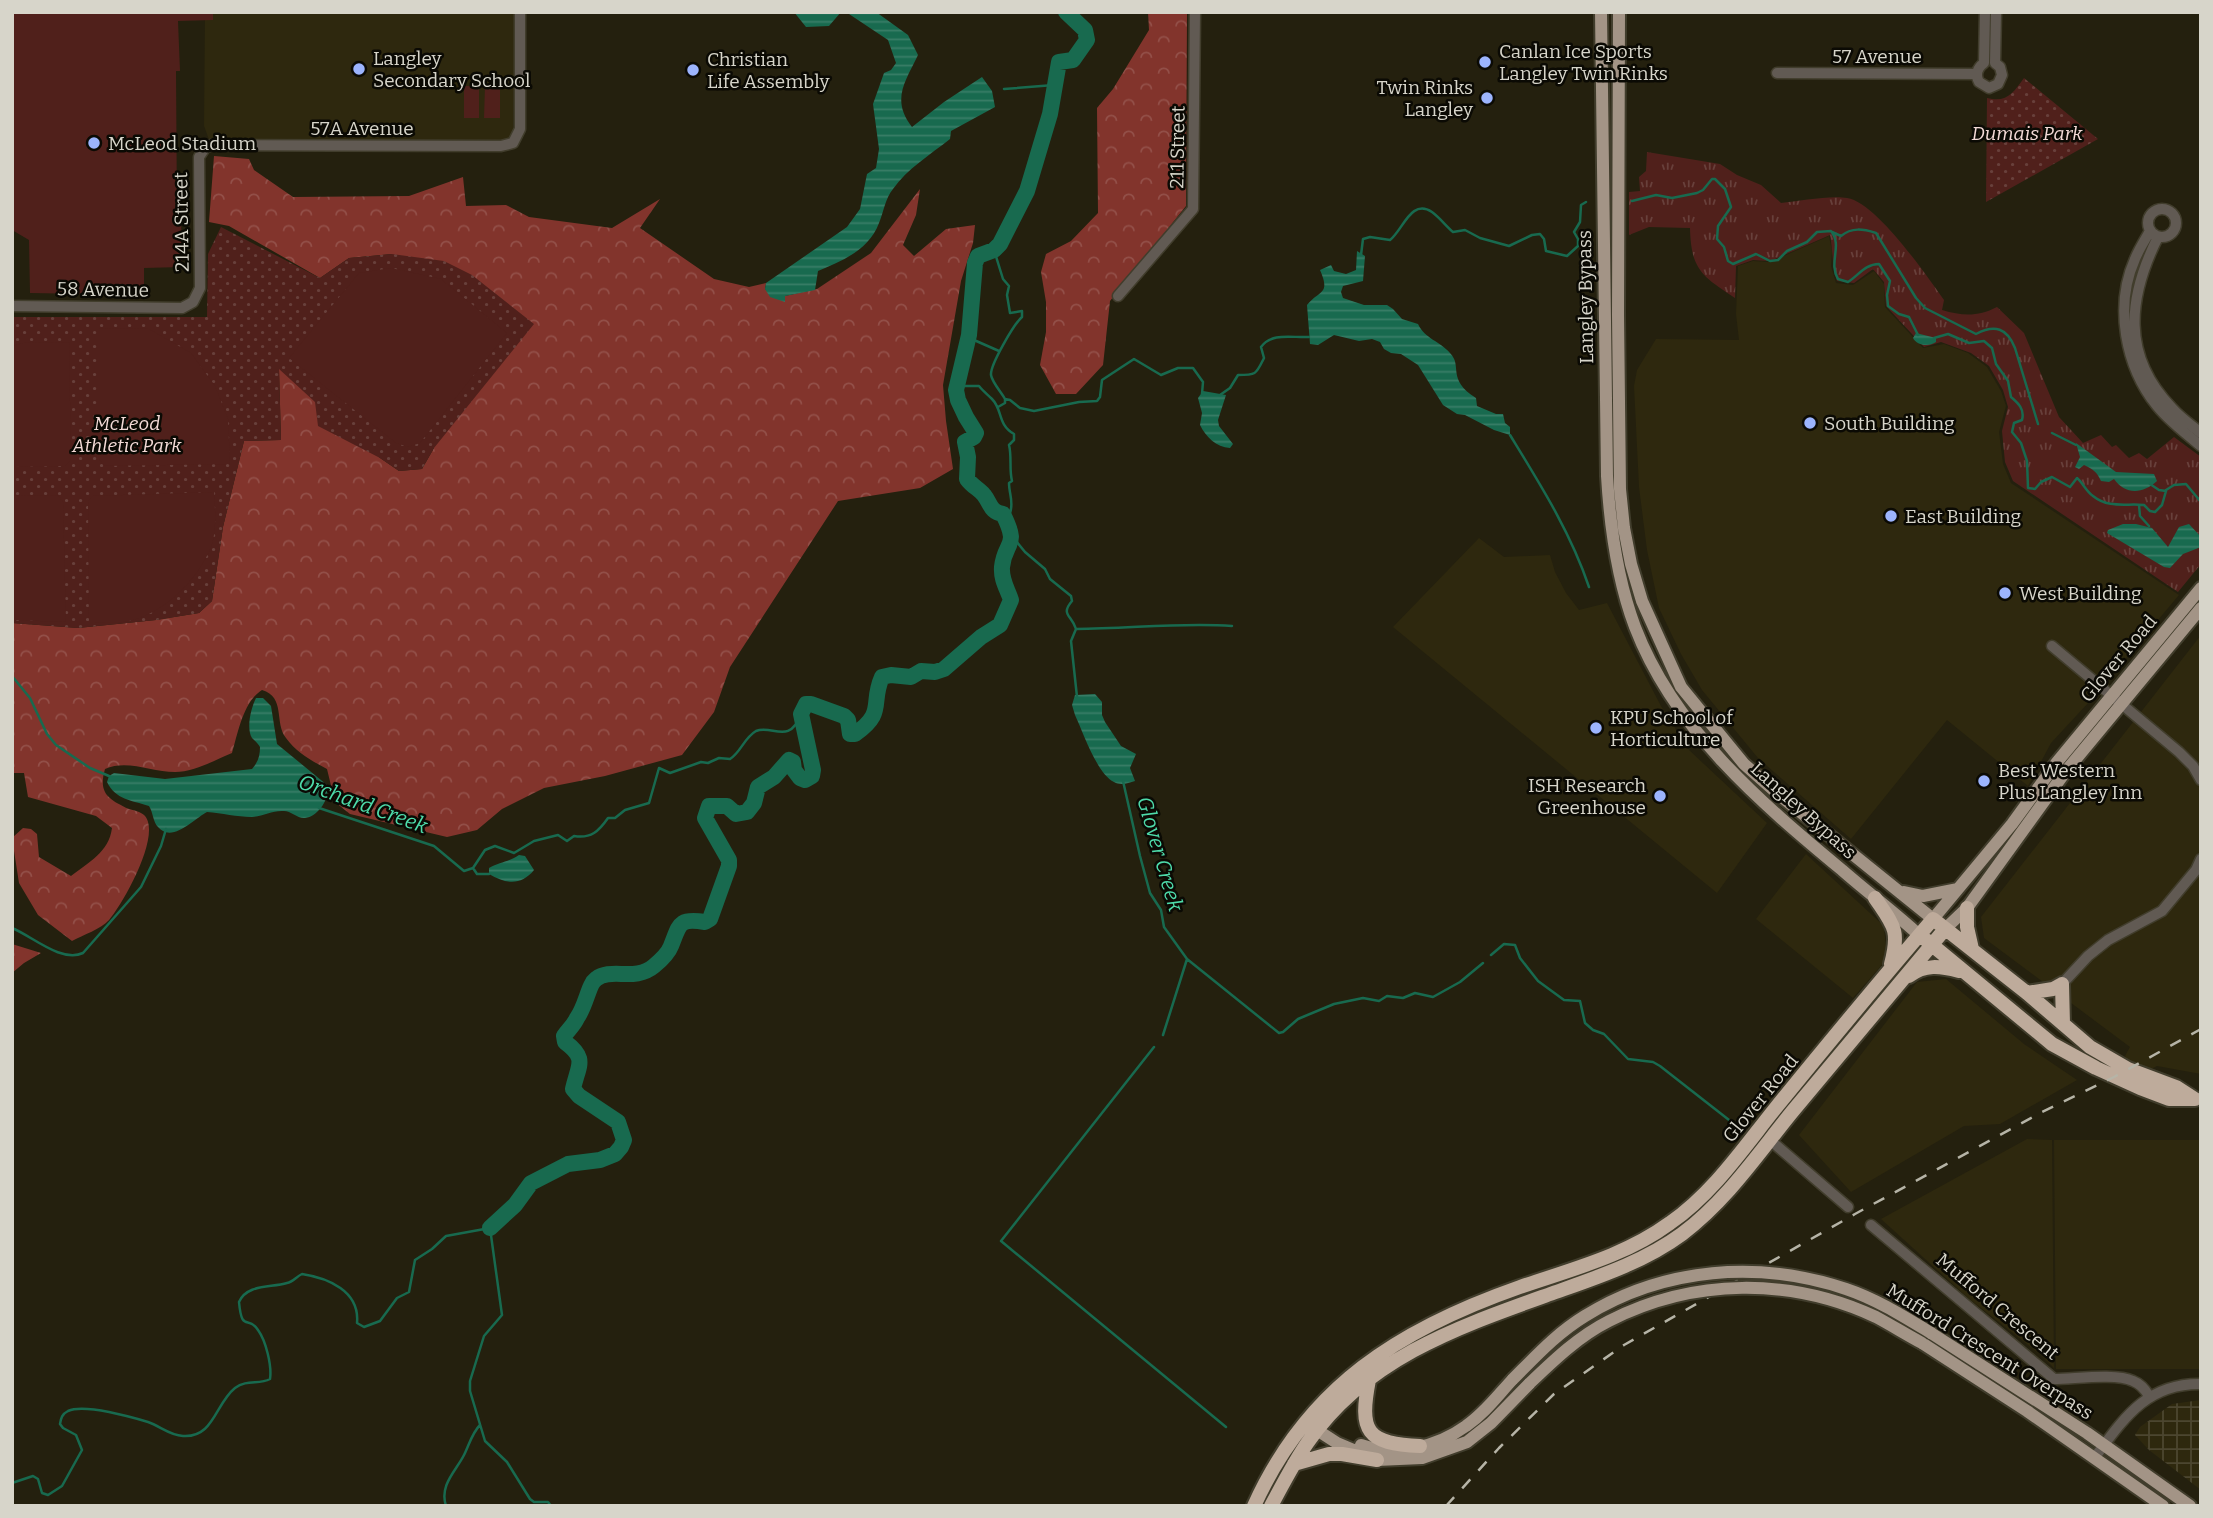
<svg xmlns="http://www.w3.org/2000/svg" width="2213" height="1518" font-family="Bitter,serif">
  <style>
    .built { fill: #2e280e }
    .industrial { fill: url(#industrial-grid) }
    .grass { fill: url(#grass-tufts) }
    .forest { fill: url(#forest-crowns) }
    .park { fill: url(#park-dots) }
    .pitch { fill: #50201b }
    .water { fill: url(#water-rules) }
    .lines { fill: none; stroke-linecap: round; stroke-linejoin: round }
    .stream { stroke: #186a4f; stroke-width: 2.5 }
    .river { stroke: #186a4f; stroke-width: 16 }
    .minor-casing { stroke: #413d2c; stroke-width: 13 }
    .major-casing { stroke: #413d2c; stroke-width: 16 }
    .highway-casing { stroke: #413d2c; stroke-width: 18 }
    .minor { stroke: #615a53; stroke-width: 10 }
    .major { stroke: #a39486; stroke-width: 12 }
    .highway { stroke: #beab9b; stroke-width: 14 }
    .rail { stroke: #b6b4a7; stroke-width: 2.5; stroke-dasharray: 12 12; stroke-linecap: butt }
    .major-bridge-casing { stroke: #413d2c; stroke-width: 16; stroke-linecap: butt }
    .major-bridge { stroke: #a39486; stroke-width: 12 }
    .poi-dot { fill: #9cb4fd; stroke: #0b0a04; stroke-width: 2.5 }
    .labels { text-anchor: middle; stroke-width: 5; stroke-linejoin: round; paint-order: stroke }
    .poi-label { font-size: 19px; fill: #d7d5ca; stroke: #0b0a04; text-anchor: start }
    .street-label { font-size: 19px; fill: #d7d5ca; stroke: #0b0a04 }
    .park-label { font-size: 19px; font-style: italic; fill: #f4dbd7; stroke: #0b0a04 }
    .water-label { font-size: 21px; font-style: italic; fill: #4edbaa; stroke: #0b0a04 }
  </style>
  <defs>
    <pattern id="industrial-grid" width="8" height="8" patternUnits="userSpaceOnUse" patternTransform="scale(1.75)"><rect width="8" height="8" fill="#2e280e"/><path d="M0 4h8M4 0v8" fill="none" stroke="#4c4630"/></pattern>
    <pattern id="grass-tufts" width="24" height="20" patternUnits="userSpaceOnUse" patternTransform="scale(1.75)"><rect width="24" height="20" fill="#50201b"/><path d="M3 7l-1-3M5 7V3M7 7l1-3M15 17l-1-3M17 17v-4M19 17l1-3" fill="none" stroke="#68403b"/></pattern>
    <pattern id="forest-crowns" width="20" height="18" patternUnits="userSpaceOnUse" patternTransform="scale(1.75)"><rect width="20" height="18" fill="#82342c"/><path d="M2 6a3 3 0 1 1 6 0M12 15a3 3 0 1 1 6 0" fill="none" stroke="#935049"/></pattern>
    <pattern id="park-dots" width="8" height="8" patternUnits="userSpaceOnUse" patternTransform="scale(1.75)"><rect width="8" height="8" fill="#50201b"/><path d="M2 2h.1M6 6h.1" fill="none" stroke="#68403b" stroke-width="1.8" stroke-linecap="round"/></pattern>
    <pattern id="water-rules" width="6" height="5" patternUnits="userSpaceOnUse" patternTransform="scale(1.75)"><rect width="6" height="5" fill="#186a4f"/><path d="M0 2.5h6" fill="none" stroke="#397e67"/></pattern>
  </defs>
  <rect width="100%" height="100%" fill="#24200e"/>
  <!-- built -->
  <path class="built" d="M205,12h310l-2,131 -302,2 -7,-19z
    M1829,236l3,15 -1,15 5,17 17,2 21,-14 10,13 1,23 38,41 21,-4 24,9 19,14 14,24 5,15 -7,26 4,32 8,19 168,112 -90,107 -38,41 -23,43 -81,-66 -96,119 -93,-81 -56,-68 -21,-36 -22,-46 -12,-58 -8,-63 -5,-101 3,-16 19,-31 83,1 -3,-26 2,-48 15,-5 17,1z
    M1479,538l25,19 46,-2 5,17 11,21 13,17 28,-7 54,103 28,44 78,73 -50,70 -324,-266z
    M2201,635v439l-44,-8 -10,5 -18,-7 -4,-8 5,-9 -146,-109 -3,-21z
    M1806,854l78,72 3,33 -34,39 -97,-79z
    M1946,979l78,65 53,36 -77,44 -36,2 -113,66 -52,-57 118,-153z
    M2027,1139l25,1 2,228 -13,-13 -73,-57 -87,-79z
    M2054,1140h147v229h-145z"/>
  <!-- industrial -->
  <path class="industrial" d="M2201,1400v90l-52,-40 -14,-15 5,-8 32,-23z"/>
  <!-- grass -->
  <path class="grass" d="M1647,152l73,12 17,11 24,10 20,18c18,-2 50,-8 66,-5 29,4 80,78 97,102l-2,10c20,6 36,7 55,-3l27,26 35,84 24,26 18,-8 11,12 4,-2 13,13 10,-5 8,6 27,-22 27,20v107l-23,28 -165,-111 -8,-19 -3,-31 6,-24 -5,-17 -14,-24 -18,-13 -30,-11 -17,5 -38,-41 -2,-24 -11,-13 -19,14 -17,-2c-5,-15 -4,-30 -7,-46l-55,24 -7,2 -15,-1 -17,6 -1,32c-33,-22 -44,-28 -45,-70l-41,-1 -20,8v-43l11,-1 -1,-14 7,-6z"/>
  <!-- forest -->
  <path class="forest" d="M1148,12h39l-1,194 -76,95 -7,64 -27,29h-20l-16,-29 6,-33v-30l-5,-30 5,-18 25,-13 27,-28 -1,-105 16,-19 36,-59z
    M214,156l35,3 5,11 39,27 116,-1 54,-19 3,29 40,-1 23,12 83,11 48,-29 -20,29 74,51 35,8 17,-4 -1,6 20,12v-5l32,-7 54,-36 49,-64 -4,26 -13,30 11,11 32,-27 29,-4 -2,18 -12,38 -18,104 3,36 7,48 -33,19 -82,13 -108,166 -16,45 -32,43 -77,21 -61,12 -42,21 -25,21 -30,7 -97,-23 -15,-12 -8,-33c-15,-8 -30,-16 -41,-31 -12,-15 0,-41 -24,-48 -19,12 -24,43 -30,63 -17,7 -38,19 -57,19 -23,0 -48,-13 -70,-3 -7,24 3,30 24,40 4,1 12,3 15,6 19,18 -21,89 -35,105 -8,9 -26,15 -37,21l-34,-26 -19,-32 -7,-45 11,-10 8,1 6,5 2,23 32,19c18,-14 38,-24 41,-48l-16,-12 -68,-19 -4,-24h-12v-150l66,5 78,-8 43,-7 13,-12 11,-74 21,-86 37,-1 -2,-72 101,90 19,13 23,-2 12,-21 -42,-194 -43,4 -29,20 -91,-52 -20,-4z
    M12,944l29,9 -17,10 -12,10z"/>
  <!-- park -->
  <path class="park" d="M2024,78l74,61 -112,63 1,-104c20,5 26,-5 37,-20z
    M221,227l99,51 29,-20 43,-4 52,7 28,14 62,49 -100,124 -12,21 -23,2 -19,-13 -62,-32 -3,-24 -36,-33 2,71 -37,1 -21,86 -11,74 -13,12 -43,7 -78,8 -66,-5v-306h195l1,-63z"/>
  <!-- pitch -->
  <path class="pitch" d="M12,12h201v8l-35,1 2,50h-4l1,144h4l1,52 -38,1v27l-114,-2 -1,-53 -17,-10z
    M464,86h15v32h-15z
    M485,86h15v32h-16z
    M391,268l50,11 66,54 -87,110 -12,4 -12,-4 -107,-85 70,-85z
    M99,328l50,1 42,24 24,33 13,33 2,45 -126,2 -5,-7z
    M69,342l2,118 -6,6 -53,1v-121l11,-3z
    M214,492c1,17 3,39 -3,55 -13,32 -45,64 -78,73 -13,4 -31,2 -44,2l-1,-121 5,-5z
    M58,495l5,7 3,120 -53,-2 -1,-124z"/>
  <!-- water -->
  <path class="water" d="M788,12h53l-12,14 -23,1 -12,-15z
    M846,12h30l32,23 10,20c-13,27 -27,45 -6,72l32,-25 38,-25 10,14 3,16 -44,24 -1,8c-19,15 -43,30 -57,50 -8,10 -9,22 -14,34 -10,27 -37,38 -61,48l-3,19 -30,6v6l-15,-5 -5,-8 1,-6 81,-56 13,-18 7,-35 9,-6 3,-19 -6,-45 11,-31 7,-3 5,-7 -8,-23z
    M1357,251l8,5 -2,25 -20,5 -2,6 2,6 21,7h23l6,4 9,10 16,5c7,15 22,17 32,29 13,13 -4,26 26,45l1,8 19,8h7l2,9 5,4v8l-16,-5 -29,-15 -8,-1 -14,-9 -25,-40 -17,-11 -10,-1 -7,-4 -4,-7 -8,-3 -13,2 -25,-6 -16,10 -8,-1 -3,-39c12,-15 24,-10 13,-35l11,-5 3,6 12,3 10,-4z
    M1916,333l20,5v4c-7,5 -19,4 -23,-4z
    M1203,391l23,4 -8,25 1,6 14,18 -3,4c-14,-1 -24,-11 -30,-23l2,-12 -4,-15z
    M2076,443l40,29 38,2 3,7c-14,13 -32,14 -43,-2l-5,3 -8,-1c-4,-9 -8,-12 -17,-16l-5,4 -4,-2 5,-10z
    M2123,524h13l16,4 16,19 11,-20 10,-3 12,13v10l-18,7 -13,14 -6,-1 -57,-34 1,-3z
    M1095,694l7,8v13l3,7 16,24 15,8 -6,14 5,13c-7,2 -14,5 -21,1 -17,-8 -31,-50 -39,-67l-3,-10 3,-10z
    M256,698h7l8,8 6,38 50,41c4,11 -8,32 -22,33 -7,1 -14,-7 -21,-7 -11,-1 -21,5 -32,6 -15,0 -30,-4 -45,-5 -12,6 -35,32 -49,15 -5,-5 -5,-15 -9,-21 -18,-6 -33,-6 -42,-24l2,-6 5,-3 51,6 87,-10c6,-7 8,-13 8,-22 -2,-4 -5,-6 -8,-9 -6,-10 -1,-30 4,-40z
    M519,855l6,1 9,14c-13,16 -28,14 -45,4v-6c11,-6 20,-6 30,-13z"/>
  <g class="lines">
    <!-- stream -->
    <path class="stream" d="M1004,89l50,-4
      M1632,201l24,-6 16,3 25,-5 6,-3 9,-11h3l10,10 6,18 -13,19 -1,13 7,8 4,14 5,3 23,-10 14,7 8,-1 9,-9 20,-9 10,-10 14,-1c12,15 -3,31 7,48l10,3c10,-6 17,-18 31,-18l11,17 -3,14 1,11 11,8 10,3 9,18
      M1832,232l9,4c11,-9 22,-7 35,-3l40,65 9,10 51,26c19,-10 31,-6 39,14l23,76
      M994,250l9,29 6,7 -2,9 3,18 12,-2v6c-8,7 -32,48 -31,58 1,7 10,17 14,24
      M1361,255l2,-16 7,-2 20,3c13,-10 21,-42 42,-28 8,6 14,14 21,20l12,-2 15,8 29,8 23,-11 8,-1 4,5 2,12 21,5 11,-10v-7l-4,-7 6,-10 1,-17 5,-3
      M969,335l5,5 25,11
      M1934,338l14,-4 21,9 15,-2 8,7 4,16 12,17 3,16c7,6 14,12 11,23l-8,3 -2,9 9,11 6,18 1,27 7,1 6,-7 11,-5 18,10 7,-9c6,5 9,13 16,18 16,13 34,7 51,9l6,6 5,1 7,-7 4,-14
      M957,386h22c4,5 8,8 13,13 11,11 5,25 22,35v6l-5,5c3,12 0,24 3,36l-3,2c0,11 5,19 1,30l-7,1
      M1220,395l10,-7 8,-13c19,0 18,-1 26,-17l-3,-11c11,-15 31,-9 48,-10
      M1005,399l5,1 10,8 14,3 45,-9 18,-1 3,-4 2,-17 32,-21 27,16 17,-7h15l10,14 -1,12
      M998,407l7,-4v-4
      M2052,433l24,12
      M1510,435c30,49 61,98 79,152
      M2150,484l9,6 7,1
      M2166,490l8,-5 12,-1 15,18
      M2139,505l1,11 9,10
      M1012,536l13,16 20,17 5,10 21,17 1,5c-12,14 0,14 4,28
      M1076,629l-5,12 6,56
      M1076,629c53,0 104,-7 156,-3
      M12,676l18,22 17,36 9,11 34,23 19,8
      M1123,781l17,75 10,37 11,17 3,17 23,32 92,74 4,-1 15,-13 36,-15 29,-6 16,3 8,-5 16,2 12,-5 18,4 27,-15 23,-19
      M319,808l115,38 30,25 9,-3 12,-18 10,-4 19,7 20,-12 24,-6 9,6 7,-5c17,3 25,-5 34,-18h7l10,-8 24,-7 10,-35 11,5 31,-11 7,1 11,-5 11,1c11,-7 14,-21 26,-28 16,-7 33,15 45,-17
      M473,868l4,6h12
      M12,928c20,8 49,35 71,25l58,-66 20,-41 5,-17
      M1491,955l13,-11 11,1 5,13 18,23 26,19 16,1 5,22 8,7 11,4 24,25 25,3 7,4 78,61
      M1163,1035l24,-76
      M1154,1047l-153,194 225,186
      M12,1483l21,-7 5,3 4,14 6,2 14,-9 20,-36 -6,-15 -13,-7 -3,-4c1,-6 2,-10 8,-13 16,-7 63,6 80,11 12,4 21,13 35,14 31,2 32,-32 52,-48 12,-9 24,-3 35,-9 2,-13 -4,-38 -12,-49 -10,-16 -16,4 -19,-28 8,-18 31,-14 48,-19 6,-1 9,-6 15,-9 26,4 58,17 55,49l7,4 16,-6 17,-23 12,-6 6,-32 17,-11 14,-13 44,-8 12,87 -18,21 -14,45v10l15,50 22,21 23,37 4,3h14l3,4
      M446,1506c-7,-21 10,-35 18,-51 5,-10 8,-22 16,-30"/>
    <!-- river -->
    <path class="river" d="M490,1228l25,-23 16,-22 37,-19 32,-4 15,-6 6,-7 3,-7 -6,-18 -39,-26 -6,-7c5,-24 15,-30 -8,-47l-1,-6c4,-6 10,-11 13,-18 6,-8 9,-20 13,-30 2,-4 2,-6 6,-9 15,-12 39,3 58,-13 6,-5 14,-12 17,-20 9,-22 7,-28 34,-24l5,-3 19,-53v-6l-24,-42 4,-12h18l9,8 11,-2 7,-9 4,-16 16,-10 15,-17 4,2 1,8 6,8 5,2 7,-4 1,-6 -12,-56 5,-10h5l33,12 4,4 2,14h5c31,-22 15,-30 27,-57l9,-2 20,2 10,-6 14,1 9,-3 37,-32 19,-12 11,-25c-4,-12 -10,-20 -9,-33 3,-27 18,-19 1,-53 -13,-2 -12,-10 -19,-19 -5,-6 -12,-9 -17,-16l1,-22 -3,-15 9,-5 2,-4 -10,-16 -8,-17 -2,-10 13,-55 6,-72 3,-7 16,-6 6,-6 27,-53 23,-77 9,-52 14,-2 14,-20 -2,-10 -19,-18"/>
    <defs>
      <path id="minor" d="M1985,12l-1,51c-7,5 -9,12 -5,19l10,6 9,-4 4,-9 -2,-8 -5,-4 1,-51
        M1777,73l200,1
        M2148 223a14 14 0 1 1 28 0a14 14 0 1 1-28 0Z
        M2150,231c-5,9 -11,18 -15,28 -21,47 -10,107 22,147 12,15 29,28 44,40
        M2158,237c-30,60 -37,119 14,171 8,9 19,17 29,25
        M1118,296l75,-87 2,-197
        M12,306l170,2 11,-6 7,-14 -1,-131 6,-9 6,-3 290,1 12,-3 7,-14v-117
        M2052,646l127,106 14,14 8,14
        M2062,984l26,-28 20,-16 54,-29 34,-41 5,-11
        M1770,1140l78,67
        M1871,1225l183,154c21,0 61,-6 79,2 8,3 12,8 16,15
        M2095,1457c29,-39 52,-74 106,-73"/>
      <path id="major" d="M1601,12l6,464c3,51 10,103 28,151 39,102 125,175 207,243 25,22 52,42 77,65
        M1619,12l-1,303 2,174 4,39 7,36 11,37 39,86 63,77 34,30 155,125 79,-95 45,-62 144,-174
        M1904,892l19,4 35,-7
        M1945,929l22,-21 99,-137 135,-163
        M1931,1333l156,100 103,73
        M1922,1343l105,68 136,95
        M1313,1424l4,6 20,13 40,17 45,-2 45,-16 24,-19 39,-40
        M1361,1445c34,12 76,2 105,-19 19,-13 32,-31 47,-47"/>
      <path id="highway" d="M1875,898c19,28 25,32 16,66
        M1967,908v19l5,22
        M1926,940l126,104 44,24 44,20 29,11h26
        M1909,976c16,-12 31,-10 50,-5
        M2062,984l1,40
        M2027,993l26,-4 9,-5
        M1369,1380c-10,51 -3,64 51,66
        M1294,1464l35,-10h13l35,6
        M1254,1506c54,-120 146,-177 266,-219 52,-18 105,-31 150,-64 42,-29 72,-73 104,-113 52,-64 105,-128 159,-191l94,74 63,54 38,22 48,18 17,11
        M1271,1506c12,-22 23,-44 37,-64 59,-85 153,-116 245,-149 45,-16 91,-31 129,-59 45,-34 75,-79 110,-122 51,-61 102,-122 153,-183"/>
    </defs>
    <!-- minor casing -->
    <use href="#minor" class="minor-casing"/>
    <!-- major casing -->
    <use href="#major" class="major-casing"/>
    <!-- highway casing -->
    <use href="#highway" class="highway-casing"/>
    <!-- minor -->
    <use href="#minor" class="minor"/>
    <!-- major -->
    <use href="#major" class="major"/>
    <!-- highway -->
    <use href="#highway" class="highway"/>
    <!-- rail -->
    <path class="rail" d="M1446,1506l53,-58 55,-54 70,-49 231,-131 187,-102 72,-35 87,-48"/>
    <defs>
      <path id="major-bridge" d="M1513,1379c23,-23 44,-46 72,-63 79,-49 174,-56 261,-27 30,10 57,27 85,44
        M1530,1383c24,-23 49,-47 79,-62 84,-43 182,-44 267,-4 15,8 31,18 46,26"/>
    </defs>
    <!-- major-bridge casing -->
    <use href="#major-bridge" class="major-bridge-casing"/>
    <!-- major-bridge -->
    <use href="#major-bridge" class="major-bridge"/>
  </g>
  <!-- markers -->
  <g class="poi-dot">
    <circle cx="1485" cy="62" r="7"/>
    <circle cx="359" cy="69" r="7"/>
    <circle cx="693" cy="70" r="7"/>
    <circle cx="1487" cy="98" r="7"/>
    <circle cx="94" cy="143" r="7"/>
    <circle cx="1810" cy="423" r="7"/>
    <circle cx="1891" cy="516" r="7"/>
    <circle cx="2005" cy="593" r="7"/>
    <circle cx="1596" cy="728" r="7"/>
    <circle cx="1984" cy="781" r="7"/>
    <circle cx="1660" cy="796" r="7"/>
  </g>
  <g class="labels">
    <!-- poi labels -->
    <g class="poi-label">
      <text x="1499" y="58">Canlan Ice Sports<tspan x="1499" dy="22">Langley Twin Rinks</tspan></text>
      <text x="373" y="65">Langley<tspan x="373" dy="22">Secondary School</tspan></text>
      <text x="707" y="66">Christian<tspan x="707" dy="22">Life Assembly</tspan></text>
      <text x="1473" y="94" text-anchor="end">Twin Rinks<tspan x="1473" dy="22">Langley</tspan></text>
      <text x="108" y="150">McLeod Stadium</text>
      <text x="1824" y="430">South Building</text>
      <text x="1905" y="523">East Building</text>
      <text x="2019" y="600">West Building</text>
      <text x="1610" y="724">KPU School of<tspan x="1610" dy="22">Horticulture</tspan></text>
      <text x="1998" y="777">Best Western<tspan x="1998" dy="22">Plus Langley Inn</tspan></text>
      <text x="1646" y="792" text-anchor="end">ISH Research<tspan x="1646" dy="22">Greenhouse</tspan></text>
    </g>
    <!-- street labels -->
    <g class="street-label">
      <text x="1877" y="63">57 Avenue</text>
      <text x="362" y="135">57A Avenue</text>
      <text transform="translate(1177 147) rotate(-89)" y="7">211 Street</text>
      <text transform="translate(181 222) rotate(-91)" y="7">214A Street</text>
      <text transform="translate(103 289) rotate(1)" y="7">58 Avenue</text>
      <text transform="translate(1585 297) rotate(-91)" y="7">Langley Bypass</text>
      <text transform="translate(2118 658) rotate(-50)" y="7">Glover Road</text>
      <text transform="translate(1804 810) rotate(42)" y="7">Langley Bypass</text>
      <text transform="translate(1760 1098) rotate(-51)" y="7">Glover Road</text>
      <text transform="translate(1998 1306) rotate(40)" y="7">Mufford Crescent</text>
      <text transform="translate(1990 1351) rotate(32)" y="7">Mufford Crescent Overpass</text>
    </g>
    <!-- park labels -->
    <g class="park-label">
      <text x="2027" y="140">Dumais Park</text>
      <text x="127" y="430">McLeod<tspan x="127" dy="22">Athletic Park</tspan></text>
    </g>
    <!-- water labels -->
    <g class="water-label">
      <text transform="translate(363 804) rotate(20)" y="7">Orchard Creek</text>
      <text transform="translate(1160 854) rotate(74)" y="7">Glover Creek</text>
    </g>
  </g>
  <!-- border -->
  <rect width="2213" height="1518" fill="none" stroke="#d7d5ca" stroke-width="28"/>
</svg>
